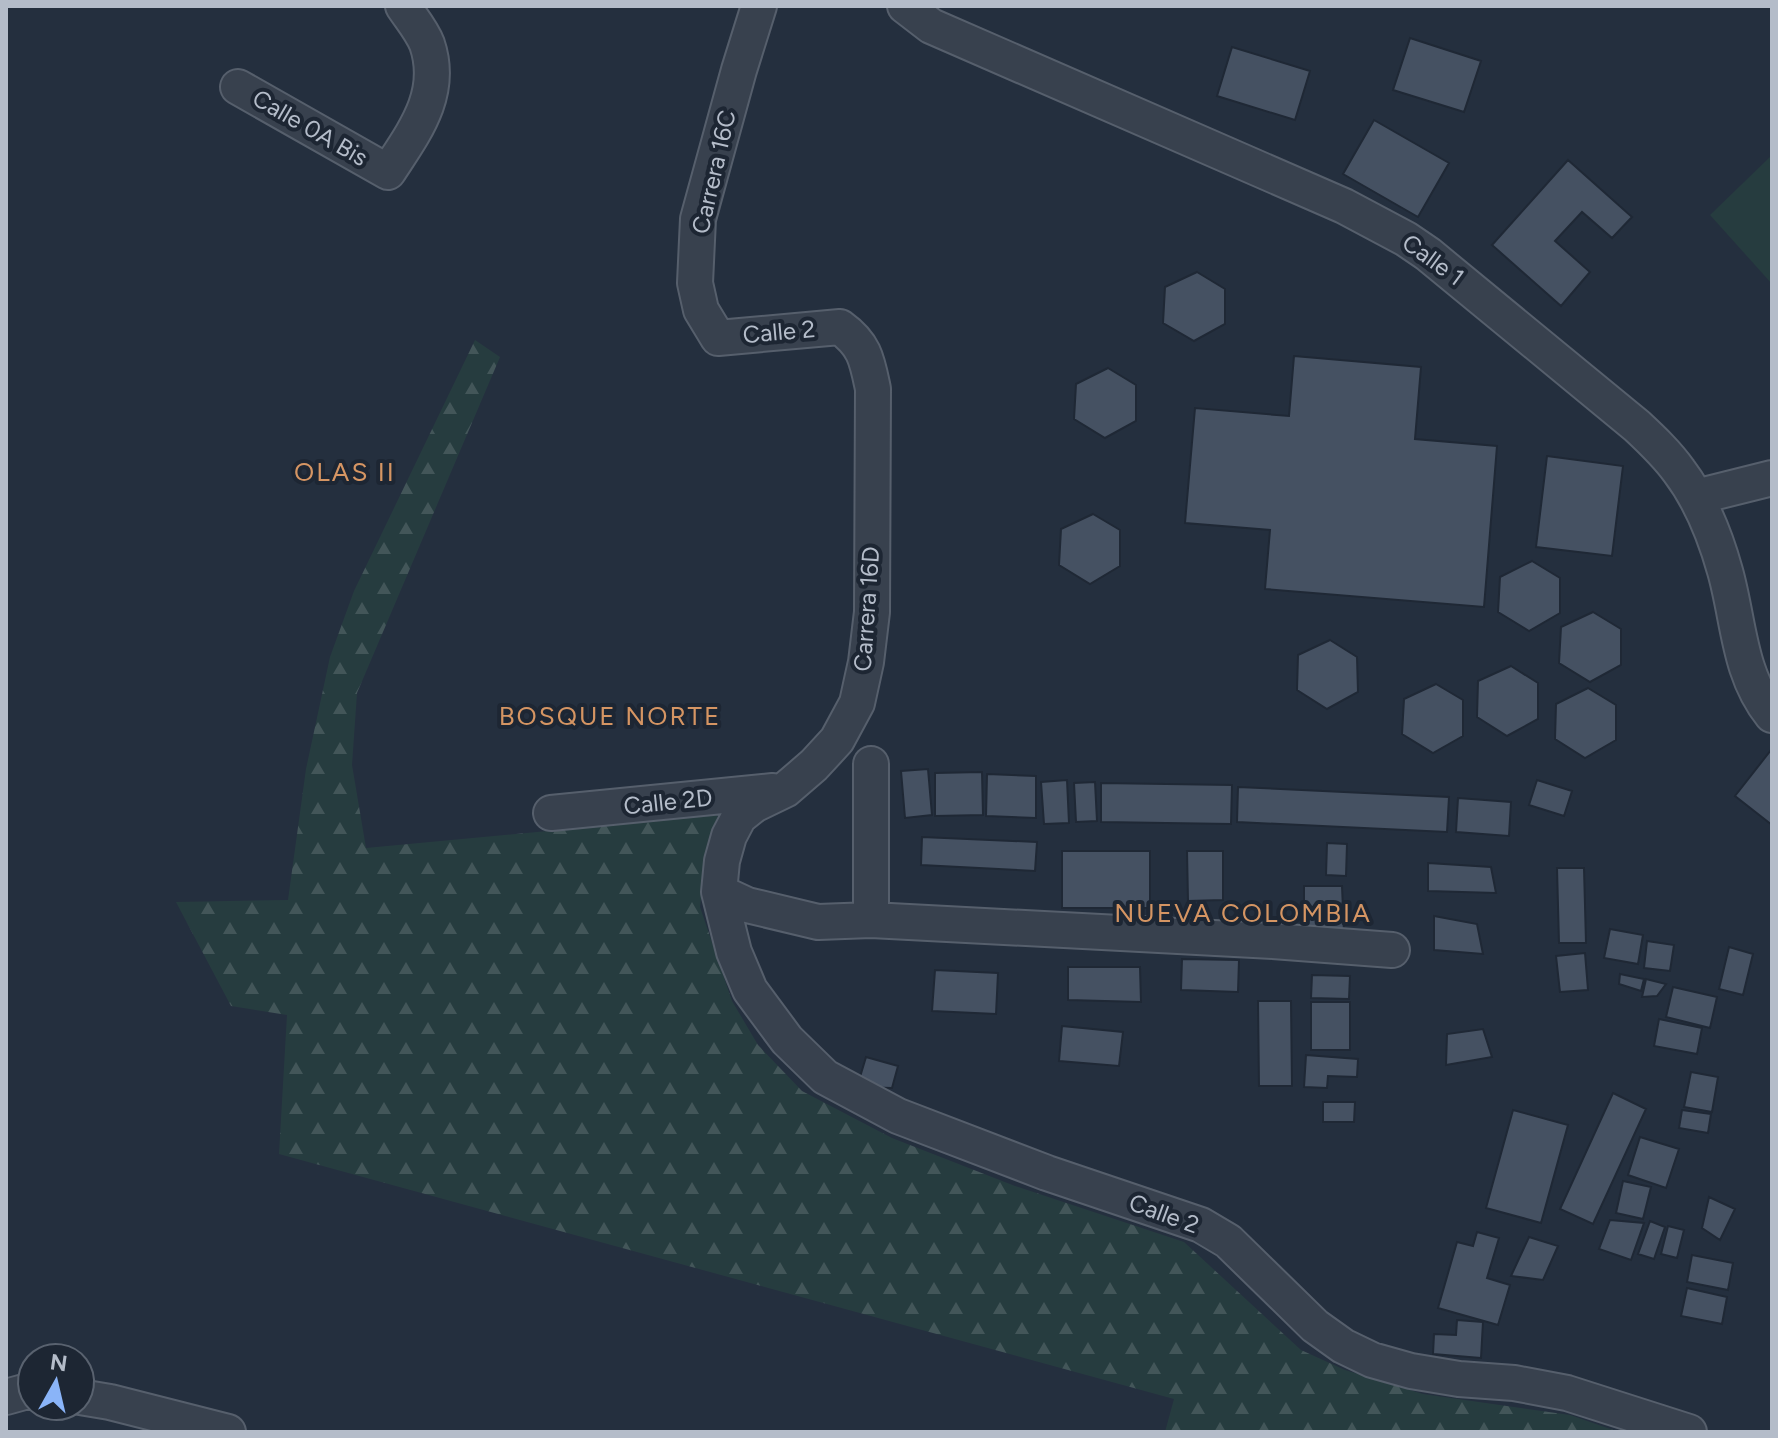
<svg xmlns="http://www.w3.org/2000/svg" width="1778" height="1438" font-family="Figtree,sans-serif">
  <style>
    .green { fill: #263c3f }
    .forest { fill: url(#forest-firs) }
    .building { fill: #455162; stroke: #1f2835; stroke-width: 2 }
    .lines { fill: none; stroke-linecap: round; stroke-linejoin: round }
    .minor-casing { stroke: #565f6c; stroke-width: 38 }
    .minor { stroke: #38414e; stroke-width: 34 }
    .labels { text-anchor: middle; stroke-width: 8; stroke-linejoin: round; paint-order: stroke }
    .street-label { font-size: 24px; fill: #b4bcc9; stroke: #1d2633 }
    .neighbourhood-label { font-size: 26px; letter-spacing: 2px; fill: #d59563; stroke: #1d2633 }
  </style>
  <defs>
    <pattern id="forest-firs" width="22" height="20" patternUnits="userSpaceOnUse" patternTransform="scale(2)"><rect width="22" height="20" fill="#263c3f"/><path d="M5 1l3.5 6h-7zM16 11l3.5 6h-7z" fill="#435659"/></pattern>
  </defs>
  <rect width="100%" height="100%" fill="#242f3e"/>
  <!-- green -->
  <path class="green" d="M1772,155v129l-62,-69z"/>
  <!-- forest -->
  <path class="forest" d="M475,340l25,17 -143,336 -5,72 14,83 352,-33 -12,41 -6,51 32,94 26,44 44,46 90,47 123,48 169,56 117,108 44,20 78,24 147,21 49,17h-454l9,-33 -895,-245 8,-139 -56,-9 -55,-104 112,-2 18,-131 24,-112 24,-66z"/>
  <!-- building -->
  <path class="building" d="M1410,38l71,23 -17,51 -71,-22z
    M1232,47l78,24 -15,49 -78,-24z
    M1374,120l75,43 -31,54 -75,-43z
    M1568,160l64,57 -20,21 -30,-26 -27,29 35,31 -29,34 -69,-61z
    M1197,272l28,17v35l-31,17 -31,-18 2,-36z
    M1294,356l127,11 -6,72 82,7 -13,161 -219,-18 5,-59 -85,-7 10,-115 94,8z
    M1108,368l28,17v36l-31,17 -31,-19 2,-35z
    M1547,456l76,10 -11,90 -76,-9z
    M1093,514l27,16v36l-30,18 -31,-19 2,-36z
    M1532,561l28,17v35l-31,18 -31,-19 2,-35z
    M1593,612l28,17v36l-31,17 -31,-19 2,-36z
    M1330,640l27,17 1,35 -31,17 -30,-19 1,-35z
    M1511,666l27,17v36l-31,17 -30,-19 1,-36z
    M1436,684l27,16v36l-30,17 -31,-19 2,-35z
    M1588,688l28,17v35l-31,18 -30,-19 1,-35z
    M1771,750h1v75l-37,-29z
    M928,769l4,46 -27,3 -4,-47z
    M982,772l1,43 -48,1v-43z
    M987,774l49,2v42l-50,-2z
    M1067,780l2,43 -25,1 -3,-42z
    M1537,780l35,11 -8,25 -35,-11z
    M1095,782l2,39 -21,1 -2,-39z
    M1101,783l131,2 -1,39 -130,-2z
    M1238,787l211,10 -2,35 -210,-10z
    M1458,798l53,4 -2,34 -53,-4z
    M922,837l115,5 -2,29 -114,-6z
    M1327,843l20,1 -1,32 -20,-1z
    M1062,851h88v57h-88z
    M1187,851h36v49l-35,1z
    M1428,863l63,4 5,26 -68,-2z
    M1557,868h27l2,75h-27z
    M1304,886h38l2,46 -40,1z
    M1434,916l43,8 6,30 -49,-4z
    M1610,929l33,6 -5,29 -34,-6z
    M1647,941l27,4 -4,26 -26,-3z
    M1729,947l24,7 -10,41 -24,-6z
    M1585,953l3,37 -28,2 -4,-36z
    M1182,959l57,1 -1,32 -57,-2z
    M1068,967h72l1,35 -73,-2z
    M935,970l63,3 -2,41 -64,-3z
    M1620,974l24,5 -3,12 -22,-7z
    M1312,975l38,1 -1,23 -38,-1z
    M1646,979l20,5 -9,12 -15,1z
    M1673,987l44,10 -7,31 -44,-11z
    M1258,1001h33l1,85h-33z
    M1311,1002h39v48h-39z
    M1659,1019l43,9 -5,26 -43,-8z
    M1062,1026l61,6 -4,34 -60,-5z
    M1483,1029l9,28 -46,8 1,-31z
    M1306,1055l52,4 -1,18 -29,-1 -1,12 -23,-1z
    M866,1057l32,9 -6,22 -35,-1z
    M1691,1072l27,5 -6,35 -28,-5z
    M1613,1093l33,16 -53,115 -33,-15z
    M1323,1102h32l-1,20h-31z
    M1513,1110l55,15 -27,98 -55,-15z
    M1682,1110l29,4 -3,19 -29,-5z
    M1640,1137l39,12 -13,39 -38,-13z
    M1623,1181l28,6 -8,32 -27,-6z
    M1709,1197l26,12 -15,31 -18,-12z
    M1610,1220l34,3 -13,37 -32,-11z
    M1650,1221l15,6 -11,32 -16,-5z
    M1668,1226l16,4 -7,28 -16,-4z
    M1477,1232l22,6 -12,40 23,7 -12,40 -60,-17 19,-66 16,4z
    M1529,1237l29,9 -15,34 -32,-4z
    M1692,1255l41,8 -5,27 -41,-8z
    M1687,1288l40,9 -5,27 -41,-8z
    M1457,1320l26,2 -2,36 -48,-4 1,-20 22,1z"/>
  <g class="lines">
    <defs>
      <path id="minor" d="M759,6l-20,64 -41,149 -3,64 6,27 17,28 122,-11c25,18 27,33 33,62l-1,223 -6,50 -9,41 -20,37 -23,25 -29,25 -31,15 -15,12 -10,19 -7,25 -3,31 15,60 16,38 37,50 38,37 73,39 149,57 154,52 27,16 87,85 28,20 29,14 39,11 48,8 55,4 53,10 122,39
        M905,6l26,20 413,180 62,33 22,15 209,172c15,14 30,28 42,45 22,29 36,64 46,100 14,49 13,102 47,144
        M238,87l150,85c26,-40 56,-78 39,-128 -5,-13 -16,-26 -24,-38
        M1696,497l76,-19
        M871,764v156
        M551,813l222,-22
        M719,892l28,13 71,17 53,-2 402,21 119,9
        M6,1397l18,-5h8
        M80,1397l30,5 118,30"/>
    </defs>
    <!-- minor casing -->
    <use href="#minor" class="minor-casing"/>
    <!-- minor -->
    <use href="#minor" class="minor"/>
  </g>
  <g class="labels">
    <!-- street labels -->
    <g class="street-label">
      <text transform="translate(310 128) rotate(30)" y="8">Calle 0A Bis</text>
      <text transform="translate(714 172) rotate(-77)" y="8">Carrera 16C</text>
      <text transform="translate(1433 260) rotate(36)" y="8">Calle 1</text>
      <text transform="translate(779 332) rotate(-5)" y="8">Calle 2</text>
      <text transform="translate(867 609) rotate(-86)" y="8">Carrera 16D</text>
      <text transform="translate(668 802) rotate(-6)" y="8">Calle 2D</text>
      <text transform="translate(1164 1214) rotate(20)" y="8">Calle 2</text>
    </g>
    <!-- neighbourhood labels -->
    <g class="neighbourhood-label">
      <text x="345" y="481">OLAS II</text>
      <text x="610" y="725">BOSQUE NORTE</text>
      <text x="1243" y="922">NUEVA COLOMBIA</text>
    </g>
  </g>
  <!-- border -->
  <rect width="1778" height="1438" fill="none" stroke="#b4bcc9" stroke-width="16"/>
  <!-- north arrow -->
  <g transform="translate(56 1382) rotate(8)"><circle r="38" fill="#1d2633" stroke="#59626f" stroke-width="2"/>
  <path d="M0-6L14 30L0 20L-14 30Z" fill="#8ab4f8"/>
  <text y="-12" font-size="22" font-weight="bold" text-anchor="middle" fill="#b4bcc9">N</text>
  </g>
</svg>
